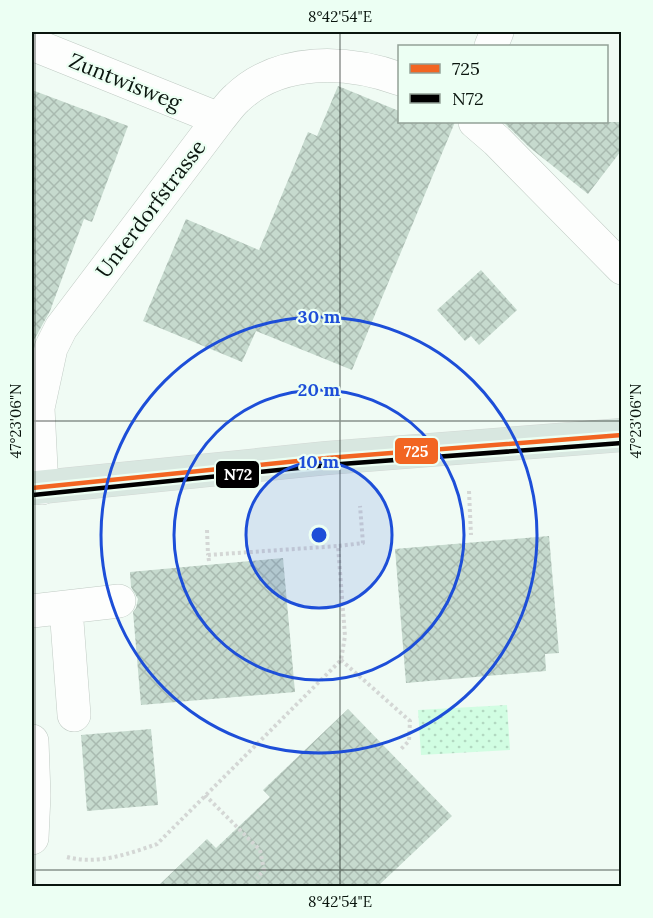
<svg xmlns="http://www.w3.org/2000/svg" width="653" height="918" font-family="Lora,serif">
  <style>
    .park { fill: url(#park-dots) }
    .building { fill: url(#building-cross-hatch) }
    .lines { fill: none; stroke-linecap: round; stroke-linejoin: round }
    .minor-casing { stroke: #c0cbc4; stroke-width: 34 }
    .major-casing { stroke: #d2d8d4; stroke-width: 34 }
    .path { stroke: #d4d7d5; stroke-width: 4; stroke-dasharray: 3 3; stroke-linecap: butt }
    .minor { stroke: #fdfefd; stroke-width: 33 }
    .major { stroke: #d8e7e0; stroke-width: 33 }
    .bus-1-casing { stroke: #ecfff3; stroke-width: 9 }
    .bus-2-casing { stroke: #ecfff3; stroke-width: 9 }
    .bus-1 { stroke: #f26522; stroke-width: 4.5 }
    .bus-2 { stroke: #000; stroke-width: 4.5 }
    .ticks { fill: none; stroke: #0a150e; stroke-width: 1.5; stroke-opacity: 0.45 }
    .ring { fill: none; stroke: #1d4ed8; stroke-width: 3 }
    .labels { text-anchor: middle; stroke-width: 4.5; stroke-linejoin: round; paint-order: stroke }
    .street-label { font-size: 21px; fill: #0a150e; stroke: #ecfff3 }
    .centre { fill: #1d4ed8; stroke: #ecfff3; stroke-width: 3 }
    .ring-label { font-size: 18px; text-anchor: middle; font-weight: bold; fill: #1d4ed8; stroke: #ecfff3; stroke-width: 4.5; stroke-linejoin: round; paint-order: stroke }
    .line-badge { stroke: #ecfff3; stroke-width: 2 }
    .badge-label { font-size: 16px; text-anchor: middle; font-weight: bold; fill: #fff }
    .neatline { fill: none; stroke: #0a150e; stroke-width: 2 }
    .ticks-label { font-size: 15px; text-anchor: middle; fill: #0a150e }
  </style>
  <defs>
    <pattern id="park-dots" width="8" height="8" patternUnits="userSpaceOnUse" patternTransform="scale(1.5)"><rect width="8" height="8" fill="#d1fde2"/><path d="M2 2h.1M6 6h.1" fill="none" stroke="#b2d8c1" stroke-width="1.8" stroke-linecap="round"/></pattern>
    <pattern id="building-cross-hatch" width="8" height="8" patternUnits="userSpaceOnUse" patternTransform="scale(1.5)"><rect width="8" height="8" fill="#c6dace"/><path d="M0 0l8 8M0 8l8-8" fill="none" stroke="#a9bab0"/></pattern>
  </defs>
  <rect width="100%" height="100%" fill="#f0fbf4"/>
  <!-- park -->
  <path class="park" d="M507,705l3,45 -89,5 -3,-45z"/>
  <!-- building -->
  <path class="building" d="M338,86l61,25v11h56l-103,248 -96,-39 -14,31 -99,-41 43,-102 73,31 49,-118 9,4z
    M32,90l96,36 -36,96 -8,-3 -34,92 -16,29 -2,9z
    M503,122h118v29l-33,43 -59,-47z
    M481,270l36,40 -38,35 -8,-9 -6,5 -28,-31z
    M549,536l10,117 -14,1 1,17 -140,12 -11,-134z
    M283,558l12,134 -154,13 -8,-93 3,-4 2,-9 -7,-12 -1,-15z
    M348,709l104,107 -74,70h-220l49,-47 9,9 54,-51 -7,-7z
    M151,729l7,76 -71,6 -6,-76z"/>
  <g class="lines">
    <defs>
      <path id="minor" d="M32,44l187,75
        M491,46l6,-14
        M475,122l22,19 125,127
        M42,488l-4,-80 13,-60 10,-20 158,-209c6,-7 11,-15 18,-21 43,-41 110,-38 163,-19
        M66,608l8,107
        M32,611l87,-10
        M32,741l2,54 -2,43"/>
      <path id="major" d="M32,488l295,-30 295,-23"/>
    </defs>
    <!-- minor casing -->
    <use href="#minor" class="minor-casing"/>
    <!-- major casing -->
    <use href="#major" class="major-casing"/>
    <!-- path -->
    <path class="path" d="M469,491l2,44
      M207,530l1,25
      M209,561l-1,-6 130,-9
      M341,660l69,61 -1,20 -8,8
      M205,795l55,55 4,20 -7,8
      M67,857c30,8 62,-3 90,-13l184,-184 4,-24 -7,-90 25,-3 -3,-37"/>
    <!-- minor -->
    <use href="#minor" class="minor"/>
    <!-- major -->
    <use href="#major" class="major"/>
    <defs>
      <path id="bus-1" d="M32,488l295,-30 295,-23"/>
      <path id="bus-2" d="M33,495l295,-30 294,-22"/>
    </defs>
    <!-- bus-1 casing -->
    <use href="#bus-1" class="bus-1-casing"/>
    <!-- bus-2 casing -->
    <use href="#bus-2" class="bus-2-casing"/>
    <!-- bus-1 -->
    <use href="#bus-1" class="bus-1"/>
    <!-- bus-2 -->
    <use href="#bus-2" class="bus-2"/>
  </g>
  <!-- ticks -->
  <path class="ticks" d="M35,32v854M340,32v854M32,421h590M32,870h590"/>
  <!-- distance rings -->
  <circle cx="319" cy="535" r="73" fill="#1d4ed8" fill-opacity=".12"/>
  <g class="ring">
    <circle cx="319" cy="535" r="73"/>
    <circle cx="319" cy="535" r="145"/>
    <circle cx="319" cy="535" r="218"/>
  </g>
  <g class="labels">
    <!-- street labels -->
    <g class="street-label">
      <text transform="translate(125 82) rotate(22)" y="7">Zuntwisweg</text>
      <text transform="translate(151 209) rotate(-53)" y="7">Unterdorfstrasse</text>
    </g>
  </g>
  <circle cx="319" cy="535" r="9" class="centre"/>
  <g class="ring-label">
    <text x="319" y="323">30 m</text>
    <text x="319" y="396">20 m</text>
    <text x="319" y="468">10 m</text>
  </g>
  <g class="line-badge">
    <rect x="394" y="437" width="45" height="28" rx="6" fill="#f26522"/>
    <rect x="215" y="460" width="45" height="29" rx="6" fill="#000"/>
  </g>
  <g class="badge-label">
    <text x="416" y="457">725</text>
    <text x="238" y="480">N72</text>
  </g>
  <!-- border -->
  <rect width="653" height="918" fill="none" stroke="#ecfff3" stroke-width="66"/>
  <!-- legend -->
  <rect x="398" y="45" width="210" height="78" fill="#ecfff3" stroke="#92a197" stroke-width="1.5"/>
  <rect x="410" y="64" width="30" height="9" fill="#f26522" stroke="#92a197" stroke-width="1.5"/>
  <text x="452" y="75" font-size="18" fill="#0a150e">725</text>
  <rect x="410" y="94" width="30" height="9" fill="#000000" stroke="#92a197" stroke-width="1.5"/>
  <text x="452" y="105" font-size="18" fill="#0a150e">N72</text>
  <rect x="33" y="33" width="587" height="852" class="neatline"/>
  <g class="ticks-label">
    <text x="340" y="22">8°42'54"E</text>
    <text transform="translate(16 421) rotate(-90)" y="5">47°23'06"N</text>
    <text transform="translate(636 421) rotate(-90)" y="5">47°23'06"N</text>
    <text x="340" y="907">8°42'54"E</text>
  </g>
</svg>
